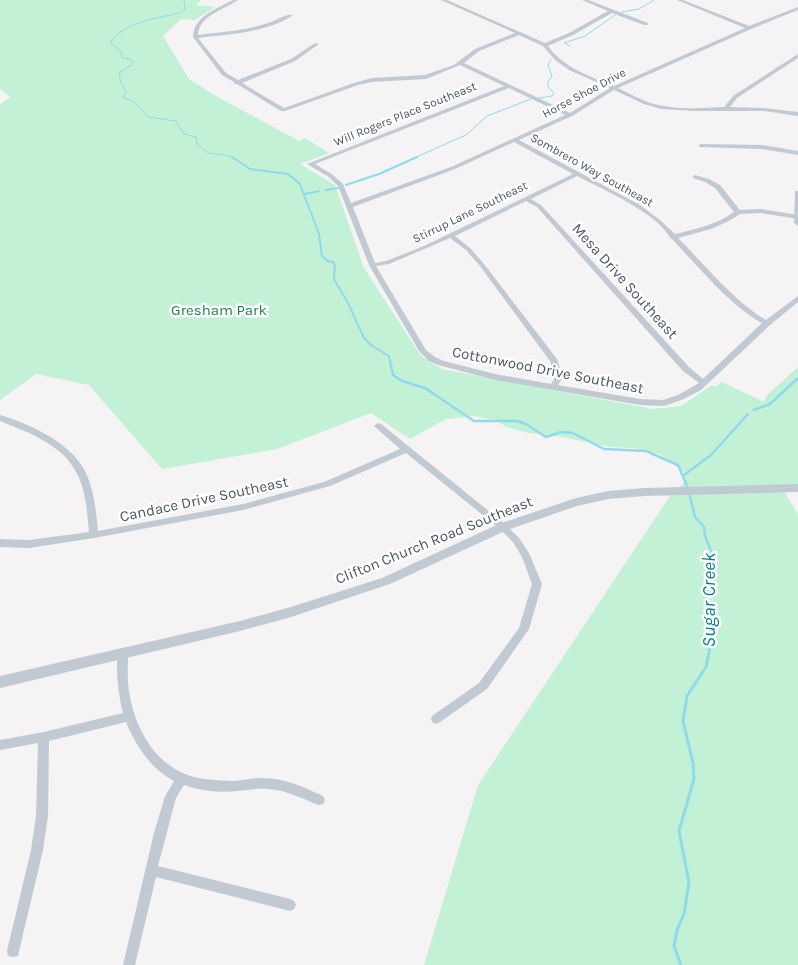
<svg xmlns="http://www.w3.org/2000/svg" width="798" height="965" font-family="Karla,sans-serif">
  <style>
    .green { fill: #c3f1d5 }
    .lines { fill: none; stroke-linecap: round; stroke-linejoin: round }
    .stream-far3 { stroke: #90daee; stroke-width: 1 }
    .stream-far2 { stroke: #90daee; stroke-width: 2 }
    .stream-far1 { stroke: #90daee; stroke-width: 2.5 }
    .stream { stroke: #90daee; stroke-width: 3 }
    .minor { fill: #c1cad2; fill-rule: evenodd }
    .tertiary { fill: #c1cad2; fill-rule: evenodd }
    .labels { text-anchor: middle; stroke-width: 5; stroke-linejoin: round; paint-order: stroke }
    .far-street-label { font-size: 12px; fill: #4a5661; stroke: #fff }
    .street-label { font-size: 15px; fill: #4a5661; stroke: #fff }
    .park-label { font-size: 15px; fill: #17864f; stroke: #fff }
    .near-water-label { font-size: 19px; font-style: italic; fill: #0c7c9b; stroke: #fff }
  </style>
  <rect width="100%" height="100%" fill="#f5f3f3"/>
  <!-- green -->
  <path class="green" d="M0,0h201l-5,5 19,2 -20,13 -14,-1 -18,17 26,43 27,17 83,45 6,-3 24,15 -29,11 35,21 29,83 57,88 21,13 211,40 28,-3 31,-21 3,2 7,-5 42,20 2,-6 32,-29v123l-14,1 14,24v450h-374l54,-180 192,-289 15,-15 -1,-9 -24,-18 -26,-6 -24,-1 -47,-10 -34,-4 -23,-6 -8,-6 -23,-5 -29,3 -36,20 -39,-26 -94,36 -115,20 -73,-84 -53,-11 -36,26v-296l10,-7 -10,-9z"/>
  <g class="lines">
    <!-- stream-far3 -->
    <path class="stream-far3" d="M184,0l1,9 -5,4c-22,5 -57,9 -70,30l11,8 1,6 10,3 1,4 -14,9 2,10 5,9 -3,5 11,5 14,15 28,4 8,13 12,3 1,7 11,9 22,3 4,2
      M622,12l17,-3 15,-9
      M570,46l-6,-3 21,-7 30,-21
      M539,98l13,-2 2,-3 -6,-6v-5l4,-6 -4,-11 3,-6
      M414,158l52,-23 21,-19 44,-17"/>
    <!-- stream-far2 -->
    <path class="stream-far2" d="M232,157l18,12 38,5 12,10 19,50 3,22 6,5 5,1 2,4 -1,13 14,24 16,35 7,7 18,11 1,6
      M346,185l33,-11 38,-17
      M326,190l12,-2
      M304,194l15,-3"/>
    <!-- stream-far1 -->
    <path class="stream-far1" d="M390,361l3,14 9,6 23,7 49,33h43l9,3 20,13 15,-5 12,1 31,16 42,2 32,14 9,21
      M754,410l16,-6 28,-26
      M684,475l27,-20 37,-41
      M690,496l5,21 9,10 1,9 6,15 -4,55 1,19"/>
    <!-- stream -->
    <path class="stream" d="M681,965l-7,-19 3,-16 7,-16 5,-32 -10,-51 15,-52 -1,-16 -10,-42 4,-25 19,-29 4,-19 -2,-24"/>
    <!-- minor -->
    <path class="minor" d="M233,0h5c-14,10 -39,15 -40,35 23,-3 47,-4 70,-12 7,-2 19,-10 25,-8 -26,18 -64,19 -95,23l28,35 12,7 53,-21 24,-16 4,1 -24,17 -53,22 42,25 70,-25 18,-5 53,-3 29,-10 21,-16 40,-16 -74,-33h6l98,43 24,-10 39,-22 -26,-11h6l60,23v2h-4l-32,-12 -39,22 -25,11c16,22 41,30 66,40l131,-58 -68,-28h6l66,26 49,-19v3l-47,19 -133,59c12,6 23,12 36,16 22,6 47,4 70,3l9,-11 65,-42v4l-61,40 -7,9 34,1 34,4v4l-34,-5h-69l-34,-2 -17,-5 -30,-14 -42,26 -53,24 121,65 20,15 15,14c21,-5 41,-9 59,-22l-19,-24 -10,-6 -12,-4v-2l2,-1 14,4 11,6 20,25 21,-1 37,6v4l-37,-6 -21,1 -11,7 -18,8 -33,9c25,25 58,65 88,82l32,-24v6l-28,23 -69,65 -17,9 -20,7 -24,-1 -145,-25 -57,-15 -9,-4 -10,-10 -50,-86 -31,-79 -9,-9 -22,-13 197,-78 -44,-21 -34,14 -54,3 -14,3 -73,26h-4l-44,-27h-3v-2l-12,-7 -29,-38c1,-21 23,-28 40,-37zM519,35l24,11 12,14 14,10 41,18 -40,25 -106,-50 15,-12zM509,88l56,27 -114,52 -100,36 -8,-19 -10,-9 -18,-11zM514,142l59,32 -149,72 -38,15 -11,2 -22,-56 102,-38zM577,176c25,13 82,38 93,62l2,1c26,27 58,67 90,84l-59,56 -14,-12 -148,-162 -10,-6zM526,201l11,6 146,164 16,12 -21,12 -15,5 -23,-1 -82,-14 5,-8 -6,-18 -73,-95 -14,-16 -15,-12zM450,238l16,12 14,16 70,95 5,16 -4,7 -56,-10 -51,-13 -9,-4 -9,-7 -50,-84 13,-2z
      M701,144l61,1 36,6v4l-36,-6 -63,-2v-2z
      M0,415c30,9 70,27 85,56 9,18 11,40 13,60l145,-27 81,-22 76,-33 -26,-23 4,-3 3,1 125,101 13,13 10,15 13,31 -13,45 -42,60 -47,33 -4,2 -4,-2 -1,-3 1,-3 47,-33 40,-55 13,-44 -10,-27 -9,-15 -13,-13 -94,-76 -76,33 -87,24 -149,28 -65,10 -29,-1v-8l29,1 60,-8c-2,-20 -3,-43 -13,-60 -14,-28 -49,-40 -76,-51z
      M123,649l4,1 1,3c0,13 -1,25 1,38 6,41 31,83 76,88 10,1 20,2 30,2 9,-1 18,-3 27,-3 22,0 42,9 61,18l2,4 -2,4 -4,1c-17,-6 -32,-15 -51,-16 -11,-1 -20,1 -31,2 -17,2 -37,0 -53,-6l-8,13 -18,68 132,33 4,2 2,4 -2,4 -4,2 -134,-34 -21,88h-12l31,-132 11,-37 9,-15c-24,-13 -38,-35 -48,-59l-77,19 -1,75 -5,34 -24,101 -1,5 -5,1 -5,-1 -1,-5 24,-101 5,-34 2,-73 -38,7v-10l44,-8 79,-19c-4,-15 -9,-49 -4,-63z"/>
    <!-- tertiary -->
    <path class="tertiary" d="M795,191h3v35l-4,-3z
      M798,484v8l-153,4 -37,3 -31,7 -70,24 -117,54 -99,33 -51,14 -240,57v-12l240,-55 51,-14 91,-29 117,-54 77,-26 32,-7 37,-3z"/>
  </g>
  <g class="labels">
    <!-- far-street labels -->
    <g class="far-street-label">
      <text transform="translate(584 93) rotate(-28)" y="4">Horse Shoe Drive</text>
      <text transform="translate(405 114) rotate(-22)" y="4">Will Rogers Place Southeast</text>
      <text transform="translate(592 170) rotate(29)" y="4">Sombrero Way Southeast</text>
      <text transform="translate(470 212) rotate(-26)" y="4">Stirrup Lane Southeast</text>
    </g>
    <!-- street labels -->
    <g class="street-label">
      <text transform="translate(625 281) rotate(48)" y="5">Mesa Drive Southeast</text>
      <text transform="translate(548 370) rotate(11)" y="5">Cottonwood Drive Southeast</text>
      <text transform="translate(204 499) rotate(-12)" y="5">Candace Drive Southeast</text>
      <text transform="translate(434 540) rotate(-22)" y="5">Clifton Church Road Southeast</text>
    </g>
    <!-- park labels -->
    <g class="park-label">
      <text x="219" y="315">Gresham Park</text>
    </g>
    <!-- near-water labels -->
    <g class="near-water-label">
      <text transform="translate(708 600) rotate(-90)" y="7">Sugar Creek</text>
    </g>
  </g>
</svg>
